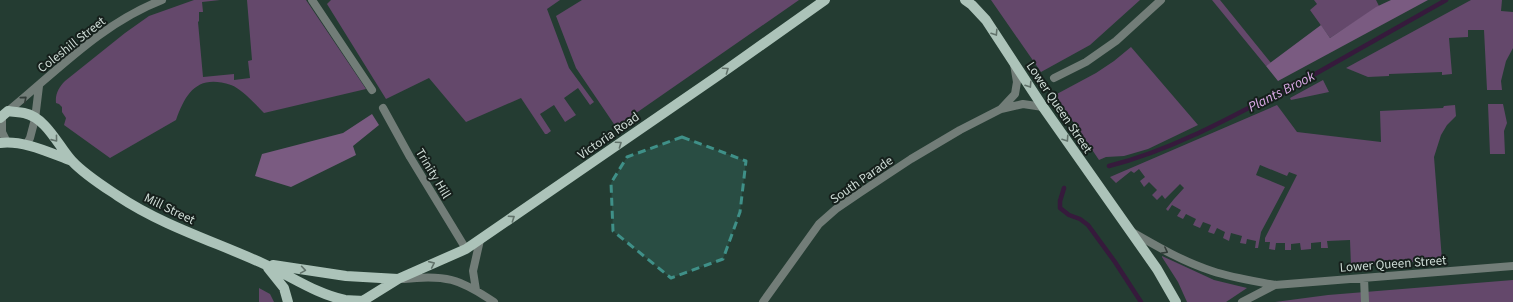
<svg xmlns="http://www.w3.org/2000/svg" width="1513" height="302" font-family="'Source Sans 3',sans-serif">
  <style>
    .green { fill: #64486b }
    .forest { fill: #7a5b81 }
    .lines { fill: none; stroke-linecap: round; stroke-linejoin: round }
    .stream { stroke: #361a3c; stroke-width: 4.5 }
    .minor { stroke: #727d78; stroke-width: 8 }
    .tertiary { stroke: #727d78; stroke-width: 8 }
    .primary { stroke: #acc3b9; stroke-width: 10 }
    .oneway { stroke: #61726a }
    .oneway2 { stroke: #323c38 }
    .marked { fill: #3f9088; fill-opacity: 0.2; stroke: #3f9088; stroke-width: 3; stroke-dasharray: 8 5; stroke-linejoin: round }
    .labels { text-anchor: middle; stroke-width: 4; stroke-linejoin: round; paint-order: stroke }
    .street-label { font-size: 13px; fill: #cedcd6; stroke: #16201c }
    .water-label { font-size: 14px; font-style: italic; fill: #dbaae7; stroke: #16201c }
  </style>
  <rect width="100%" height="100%" fill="#243c32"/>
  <!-- green -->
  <path class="green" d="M194,0h26l-18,2 1,10h-4v9l-1,1 5,55 31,-3v6l16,-2 -2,-17 4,-1 -5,-60h59l60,89 -102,24c-8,-8 -22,-24 -33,-28 -33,-11 -45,7 -55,35l-66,38 -46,-33 2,-7 -4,-6v-5l-3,-3 -3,-1c-1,-9 3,-16 9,-22l60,-48 24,-17z
    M331,0h229l-13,9 22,59 25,34 -4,3 -12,-17 -14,10 12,17 -11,7 -11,-17 -14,9 11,17 -4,3h-2l-24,-36 -55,24 -37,-44 -43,21 -59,-95z
    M582,0h217l-183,127 -40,-59 -20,-52z
    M991,0h149l-50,45 -49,27z
    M1212,0h8l51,63 -5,3z
    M1314,0h62l3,6 -49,32 -20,-28 7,-6z
    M1471,0h31l-1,11 12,1v36l-7,13 -5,20 1,9h-15l-3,-60h-16v7l-19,1 3,36 -10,1v-3l-53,2v2l-21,1 -22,-9z
    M1131,47l67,78 -50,24 -24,7 -18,1 -7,3 -44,-65 41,-22 18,-12z
    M1323,80l6,12 -38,8 -1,-2z
    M1488,104h15l4,19 -3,8 1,23h-15z
    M1277,105l20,27 84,10 -1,-31 63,-3 1,-2 11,-1 1,11 -9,9 -6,10 -7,22 8,103 -91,6 -1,-26 -23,1 1,7h-7v-6l-10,1v6l-10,1 -1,-7 -9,1v6h-6v-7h-9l-1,7 -6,-1 1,-7h-5v-4l32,-63 -8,-3 -2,4 -27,-11 -4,10 29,12 -24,45 -3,16h-3l1,-7 -9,-2 -1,5 -6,-1 2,-7 -11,-3 -2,8 -6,-3 2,-6 -8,-4 -3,6 -6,-2 3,-7 -8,-3 -3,6 -7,-3 3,-6 -10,-5 -3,5 -6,-3 4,-6 -9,-5 -4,6 -2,-2 8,-10 10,-11 -4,-4 -15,15 -3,-4 -5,5 -5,-5 5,-5 -8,-8 -5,5 -4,-6 5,-4 -6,-8 -5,4 -3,-2 -15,12 -6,-6z
    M1162,256l52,24 33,8 -21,14h-39l-9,-20 -16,-25z
    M1513,280v22h-238l53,-7z
    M259,288l11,6 4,8h-15z"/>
  <!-- forest -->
  <path class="forest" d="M1391,0h37l-150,81 -12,-15 55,-41 9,13 46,-31z
    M372,114l7,11 -26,21 3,9 -65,32 -36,-11 7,-22 81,-21z"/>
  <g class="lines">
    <!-- stream -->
    <path class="stream" d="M1109,166c28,-7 59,-19 85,-31 31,-14 60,-31 91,-44l161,-91
      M1064,188l-4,13v7l9,7 11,4 8,6 27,37 26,40"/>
    <!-- minor -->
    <path class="minor" d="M312,0l60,90
      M1054,78l32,-16 30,-21 45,-41
      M383,108l27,49 56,92
      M1001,109l14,-15 2,-12 -3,-18
      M2,117v15l5,10
      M26,145l4,-7 5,-19
      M1132,232c26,15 52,30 80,39 21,7 42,10 63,14l238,-19
      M1364,278l1,24
      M404,279c41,-5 56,0 90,23
      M476,290l-3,-19 7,-31
      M763,302l56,-78 17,-15 25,-17 50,-33 49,-29 41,-21 22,-5 20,3
      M1242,302l33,-17"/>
    <!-- tertiary -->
    <path class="tertiary" d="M8,111c49,-40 94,-88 154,-111
      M35,119l4,-33"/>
    <!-- primary -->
    <path class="primary" d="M965,0l7,5 14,15 57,87 114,162 19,33
      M0,118l8,-7c5,1 11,1 16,2 23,5 34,33 48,48 13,14 31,25 46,35 45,30 98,46 146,68 27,12 52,30 81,36 6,1 12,0 18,1
      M0,143c24,-3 50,10 72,18
      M273,265l73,11 52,3
      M268,268l16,20 4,14
      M361,302l37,-23 68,-30 253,-174 106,-75"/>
  </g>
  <!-- one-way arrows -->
  <defs><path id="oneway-chevron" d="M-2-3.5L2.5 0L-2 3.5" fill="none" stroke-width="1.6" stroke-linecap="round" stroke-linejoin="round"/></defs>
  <g class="oneway">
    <use href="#oneway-chevron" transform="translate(995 33) rotate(57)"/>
    <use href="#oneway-chevron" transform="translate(726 70) rotate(-35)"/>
    <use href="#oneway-chevron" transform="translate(1029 85) rotate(57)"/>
    <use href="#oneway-chevron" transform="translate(55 139) rotate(51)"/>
    <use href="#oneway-chevron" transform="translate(1066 139) rotate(56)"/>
    <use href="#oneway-chevron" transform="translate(619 144) rotate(-35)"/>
    <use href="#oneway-chevron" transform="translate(512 218) rotate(-34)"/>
    <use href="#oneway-chevron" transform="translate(432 264) rotate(-24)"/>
    <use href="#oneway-chevron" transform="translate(303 270) rotate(9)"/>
  </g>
  <g class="oneway2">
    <use href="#oneway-chevron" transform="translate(24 99) rotate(-40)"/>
    <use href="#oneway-chevron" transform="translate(1165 251) rotate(28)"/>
  </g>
  <!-- marked area -->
  <path class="marked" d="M682,137l64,24 -6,51 -17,47 -52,19 -58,-47 -2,-48 16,-26z"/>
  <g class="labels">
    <!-- street labels -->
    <g class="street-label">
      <text transform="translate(71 44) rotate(-38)" y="5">Coleshill Street</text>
      <text transform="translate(1060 107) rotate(56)" y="5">Lower Queen Street</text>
      <text transform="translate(608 135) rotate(-35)" y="5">Victoria Road</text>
      <text transform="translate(434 173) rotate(59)" y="5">Trinity Hill</text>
      <text transform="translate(861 179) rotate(-35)" y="5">South Parade</text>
      <text transform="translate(170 208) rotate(26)" y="5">Mill Street</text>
      <text transform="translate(1393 263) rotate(-4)" y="5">Lower Queen Street</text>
    </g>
    <!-- water labels -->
    <g class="water-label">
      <text transform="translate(1281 91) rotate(-27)" y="5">Plants Brook</text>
    </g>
  </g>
</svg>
